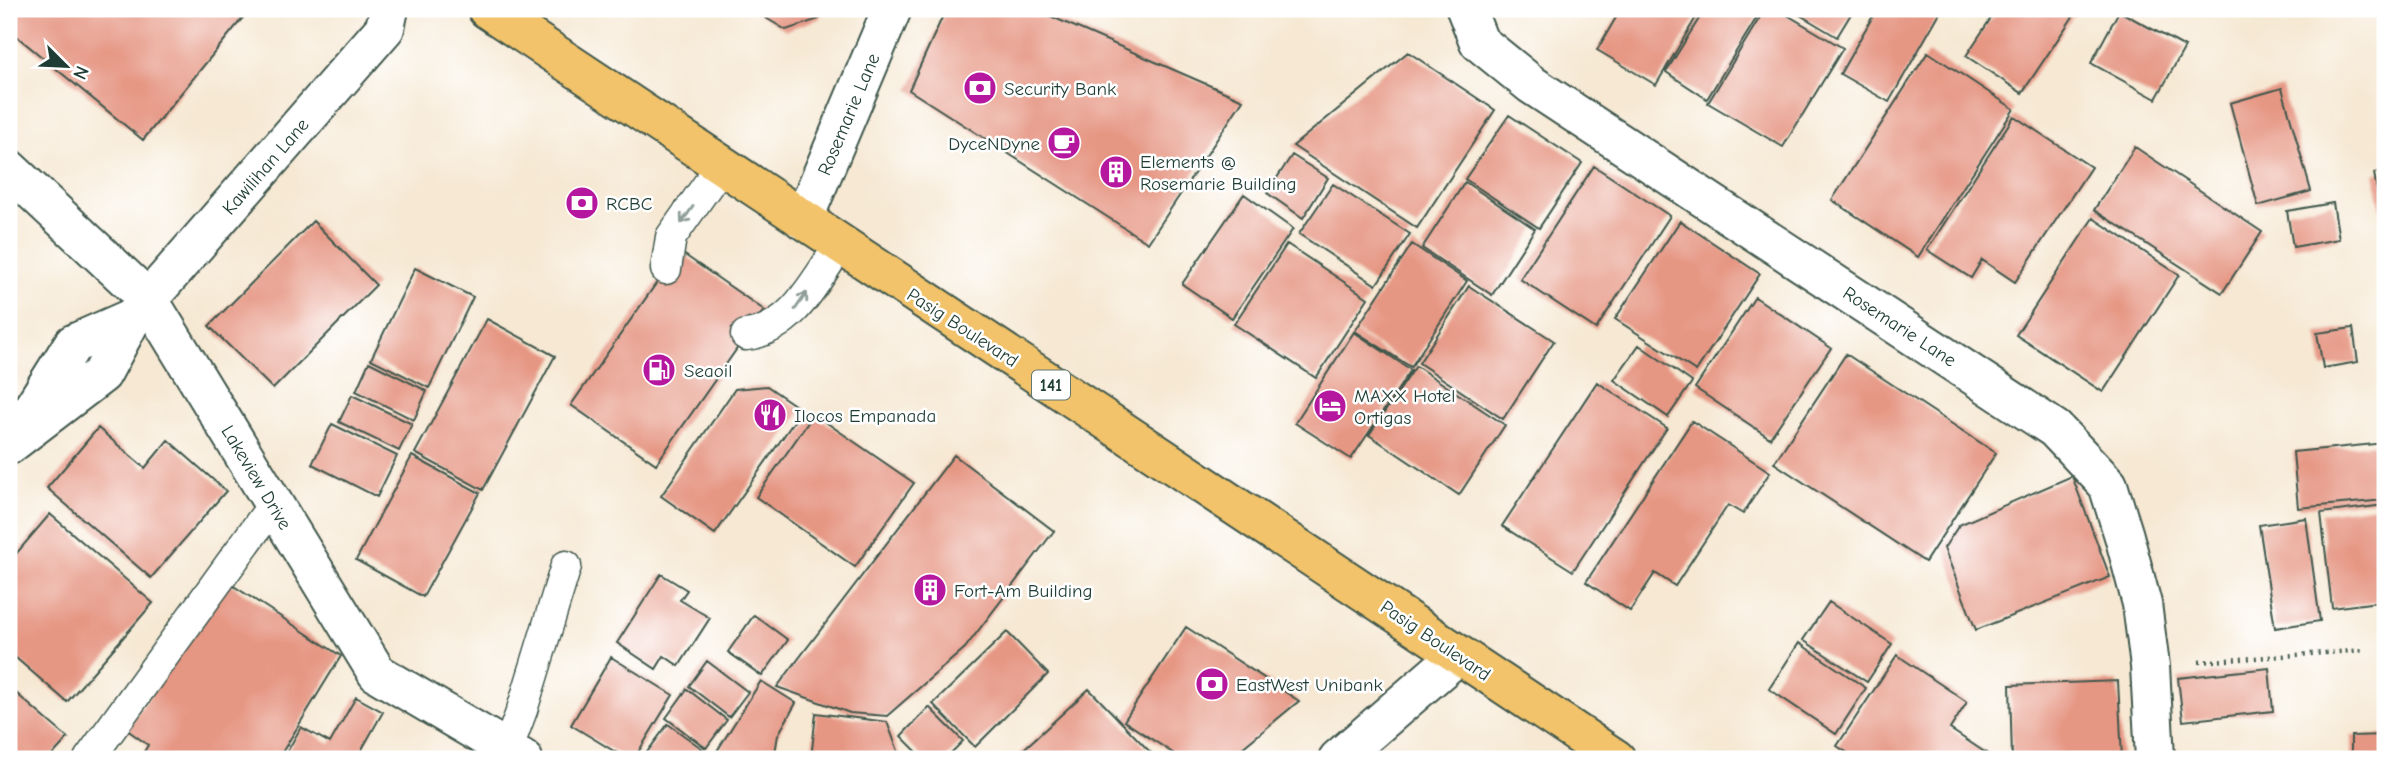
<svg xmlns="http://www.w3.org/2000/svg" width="2394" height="768" font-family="'Comic Neue',sans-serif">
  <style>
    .building { fill: #e69784 }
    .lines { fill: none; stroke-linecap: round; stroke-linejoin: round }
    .lane-casing { stroke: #3f574c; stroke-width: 33 }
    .street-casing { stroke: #3f574c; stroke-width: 42 }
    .primary-casing { stroke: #3f574c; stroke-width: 42 }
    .path { stroke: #3f574c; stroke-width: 4.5; stroke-dasharray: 2 5; stroke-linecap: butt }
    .lane { stroke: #fff; stroke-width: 30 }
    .street { stroke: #fff; stroke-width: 38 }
    .primary { stroke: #f2c36a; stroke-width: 38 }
    .oneway { stroke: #8f9e9a }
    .labels { text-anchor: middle; stroke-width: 5; stroke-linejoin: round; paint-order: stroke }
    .shield { fill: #fff; stroke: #627771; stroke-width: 2 }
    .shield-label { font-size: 18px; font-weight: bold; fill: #1f3d34 }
    .poi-label { font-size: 19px; fill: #1f3d34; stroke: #fff; text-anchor: start }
    .street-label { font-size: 19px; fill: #1f3d34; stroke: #fff }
  </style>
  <rect width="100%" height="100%" fill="#fff"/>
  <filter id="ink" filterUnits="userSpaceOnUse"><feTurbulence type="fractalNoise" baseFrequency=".0143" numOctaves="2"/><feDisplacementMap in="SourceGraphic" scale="14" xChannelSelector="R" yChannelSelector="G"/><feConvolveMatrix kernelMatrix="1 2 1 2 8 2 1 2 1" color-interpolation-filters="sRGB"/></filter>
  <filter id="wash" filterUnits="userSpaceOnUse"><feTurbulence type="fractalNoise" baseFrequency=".00686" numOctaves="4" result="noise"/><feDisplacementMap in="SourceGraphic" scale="28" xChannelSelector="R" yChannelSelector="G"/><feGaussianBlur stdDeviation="1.57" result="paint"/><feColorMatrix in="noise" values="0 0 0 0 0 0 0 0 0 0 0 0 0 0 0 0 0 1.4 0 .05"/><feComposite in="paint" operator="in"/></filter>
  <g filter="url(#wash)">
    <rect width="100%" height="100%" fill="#f6e8d3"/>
    <g id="blocks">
      <!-- building -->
      <path class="building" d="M9,9h241l-107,131 -134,-110z
        M751,9h73l-5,10 -33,11z
        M946,9h88l209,91 -95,143 -239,-153z
        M1621,9h80l-45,76 -59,-35z
        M1705,9h57l-55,90 -41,-27z
        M1765,9h12l66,39 -60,99 -75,-44z
        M1790,9h64l-17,28z
        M1877,9h65l-53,93 -49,-28z
        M1997,9h81l-56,84 -56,-37z
        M2119,11l66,36 -29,52 -65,-36z
        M1408,52l87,58 -78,118 -124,-82z
        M1928,52l86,57 -96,148 -86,-57z
        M2282,88l29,103 -53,15 -28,-103z
        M1509,115l73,48 -43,65 -74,-49z
        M2014,116l77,51 -76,115 -33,-22 -11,18 -44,-28z
        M2135,147l127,85 -40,61 -128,-83z
        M1292,155l36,23 -25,40 -36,-25z
        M1594,166l76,50 -74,113 -76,-50z
        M2385,171v59h-1l-10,-57z
        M1465,182l70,47 -43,66 -70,-47z
        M1333,184l77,50 -34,51 -77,-51z
        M1244,194l49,35 -61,89 -50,-34z
        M2333,203l6,36 -46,8 -6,-36z
        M2093,218l86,57 -76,117 -87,-57z
        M313,221l63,64 -103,104 -64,-63z
        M1680,221l80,53 -64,97 -81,-52z
        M1287,244l81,54 -52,80 -82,-54z
        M1412,244l55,37 -56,86 -56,-36z
        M679,251l85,59 -108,154 -85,-59z
        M415,268l58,29 -44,91 -58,-29z
        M1469,286l85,55 -51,78 -84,-56z
        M1755,297l76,51 -61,90 -75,-50z
        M487,319l68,37 -72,134 -68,-37z
        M2353,328l5,34 -35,6 -6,-35z
        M1354,332l57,38 -60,89 -56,-36z
        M1639,345l53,37 -24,35 -54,-37z
        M1846,354l150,99 -71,109 -151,-99z
        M369,362l58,29 -13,29 -58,-29z
        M1416,366l89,59 -46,70 -90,-60z
        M1597,382l70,46 -94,143 -71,-45z
        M767,386l35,24 -87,124 -54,-38 74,-107z
        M352,395l60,29 -13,27 -60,-29z
        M814,414l100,69 -59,84 -99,-70z
        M1692,421l78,51 -27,42 -15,-9 -53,81 -20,-13 -25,38 -44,-29z
        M332,424l65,32 -20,41 -65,-33z
        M98,428l47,40 23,-28 58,51 -75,87 -104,-90z
        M2385,443v57l-87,8 -5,-56z
        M954,455l100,76 -89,117 -78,68 -37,-3 -73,-26z
        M412,456l68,37 -57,104 -67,-37z
        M2072,476l38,101 -134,53 -32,-82 15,-23z
        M2385,505v96l-53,7 -11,-95z
        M50,514l103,89 -86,99 -58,-50v-90z
        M2306,518l14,103 -45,7 -16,-103z
        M661,574l26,16 -7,10 30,18 -31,48 -15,-10 -8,13 -39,-26z
        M229,583l112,73 -63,103h-138l8,-14 -22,-16z
        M1829,602l63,42 -25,38 -64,-42z
        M754,615l34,25 -26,36 -34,-24z
        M1186,627l113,74 -70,58h-47l-58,-38z
        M1007,632l41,42 -73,73 -42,-43z
        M1799,643l67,45 -30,46 -67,-45z
        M1897,655l70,47 -17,27 45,30h-138l-20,-13z
        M611,657l62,38 -39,64h-7l-56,-34z
        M707,661l41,31 -19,25 -40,-31z
        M2269,668l4,43 -90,10 -5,-43z
        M761,681l35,22 -18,32 -4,24h-62z
        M2118,681l4,77 -110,1 -2,-74z
        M9,687l59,51 -19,21h-40z
        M687,689l40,31 -21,28 -40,-30z
        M1089,689l68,70h-144z
        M356,697l27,15 -22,39 16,8h-94l18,-32 29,16z
        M929,707l34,34 -18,18h-21l-23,-23z
        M816,713l71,9 14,37h-90z
        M668,724l43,31 -4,4h-65z
        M2385,735v24h-34v-23z"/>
    </g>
  </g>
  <g filter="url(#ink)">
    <use href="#blocks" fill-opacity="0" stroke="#3f574c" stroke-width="2"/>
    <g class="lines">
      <defs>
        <path id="lane" d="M666,269l5,-32 50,-71
          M746,335c47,-6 69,-54 94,-90
          M507,750l15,-40 44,-144
          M89,759l184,-254"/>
        <path id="street" d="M1466,9l13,33 53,43 523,344 53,56 16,51 18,68 8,62 5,93
          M9,169l140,131 228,373 146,86
          M803,220l89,-211
          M24,422l49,-78 59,-26
          M9,445l93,-71 30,-56 253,-290 4,-19
          M1338,759l120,-104"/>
        <path id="primary" d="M487,9l1129,750"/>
      </defs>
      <!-- lane casing -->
      <use href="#lane" class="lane-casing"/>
      <!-- street casing -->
      <use href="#street" class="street-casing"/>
      <!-- primary casing -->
      <use href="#primary" class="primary-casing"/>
      <!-- path -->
      <path class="path" d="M2199,662l167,-12"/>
      <!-- lane -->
      <use href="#lane" class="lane"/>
      <!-- street -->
      <use href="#street" class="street"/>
      <!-- primary -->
      <use href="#primary" class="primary"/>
    </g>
    <!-- one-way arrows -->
    <defs><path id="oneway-shaft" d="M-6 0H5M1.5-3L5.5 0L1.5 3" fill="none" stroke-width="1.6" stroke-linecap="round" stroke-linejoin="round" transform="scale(1.75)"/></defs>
    <g class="oneway">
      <use href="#oneway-shaft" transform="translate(687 215) rotate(125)"/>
      <use href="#oneway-shaft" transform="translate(801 301) rotate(-55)"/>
    </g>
  </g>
  <!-- icons -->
  <defs>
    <symbol id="bank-disc" viewBox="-11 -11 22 22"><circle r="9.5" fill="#b5179e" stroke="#fff"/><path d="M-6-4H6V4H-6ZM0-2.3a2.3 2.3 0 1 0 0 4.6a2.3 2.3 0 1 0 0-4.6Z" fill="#fff"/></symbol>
    <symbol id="cafe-disc" viewBox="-11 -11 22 22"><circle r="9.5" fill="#b5179e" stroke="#fff"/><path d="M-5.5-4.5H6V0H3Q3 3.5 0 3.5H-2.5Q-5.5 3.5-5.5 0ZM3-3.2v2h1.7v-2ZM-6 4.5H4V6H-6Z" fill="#fff"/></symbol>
    <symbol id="building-disc" viewBox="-11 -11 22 22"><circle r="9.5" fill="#b5179e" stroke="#fff"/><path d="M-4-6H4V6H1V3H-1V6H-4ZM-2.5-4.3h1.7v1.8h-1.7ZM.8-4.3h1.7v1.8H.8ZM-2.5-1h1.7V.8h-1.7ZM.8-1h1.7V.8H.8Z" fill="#fff"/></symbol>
    <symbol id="fuel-disc" viewBox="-11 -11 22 22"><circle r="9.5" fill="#b5179e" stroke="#fff"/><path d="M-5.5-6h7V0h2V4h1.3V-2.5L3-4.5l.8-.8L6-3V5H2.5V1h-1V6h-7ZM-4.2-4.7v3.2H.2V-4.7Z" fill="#fff"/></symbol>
    <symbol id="hotel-disc" viewBox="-11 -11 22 22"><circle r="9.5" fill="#b5179e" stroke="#fff"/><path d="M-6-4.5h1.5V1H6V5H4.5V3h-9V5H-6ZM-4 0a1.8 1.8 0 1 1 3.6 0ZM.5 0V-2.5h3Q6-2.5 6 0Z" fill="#fff"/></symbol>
    <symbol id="restaurant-disc" viewBox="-11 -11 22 22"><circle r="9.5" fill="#b5179e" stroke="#fff"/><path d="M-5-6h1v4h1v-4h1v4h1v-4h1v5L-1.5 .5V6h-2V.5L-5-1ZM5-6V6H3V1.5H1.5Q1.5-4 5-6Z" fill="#fff"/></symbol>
  </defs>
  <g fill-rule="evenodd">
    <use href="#bank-disc" x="961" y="69" width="38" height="38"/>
    <use href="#cafe-disc" x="1045" y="124" width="38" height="38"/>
    <use href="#building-disc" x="1097" y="153" width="38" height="38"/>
    <use href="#bank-disc" x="563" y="184" width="38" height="38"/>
    <use href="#fuel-disc" x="640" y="351" width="38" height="38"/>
    <use href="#hotel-disc" x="1311" y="387" width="38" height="38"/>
    <use href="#restaurant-disc" x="751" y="396" width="38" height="38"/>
    <use href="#building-disc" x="911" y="571" width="38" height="38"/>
    <use href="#bank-disc" x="1193" y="665" width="38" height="38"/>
  </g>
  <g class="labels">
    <!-- shield labels -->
    <rect class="shield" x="1032" y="370.5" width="38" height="29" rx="5"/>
    <g class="shield-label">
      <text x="1051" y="391">141</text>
    </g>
    <!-- poi labels -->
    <g class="poi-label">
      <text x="1004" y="95">Security Bank</text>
      <text x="1040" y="150" text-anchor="end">DyceNDyne</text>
      <text x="1140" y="168">Elements @<tspan x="1140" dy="22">Rosemarie Building</tspan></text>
      <text x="606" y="210">RCBC</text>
      <text x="684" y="377">Seaoil</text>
      <text x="1354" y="402">MAXX Hotel<tspan x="1354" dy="22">Ortigas</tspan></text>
      <text x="794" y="422">Ilocos Empanada</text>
      <text x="954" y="597">Fort-Am Building</text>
      <text x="1236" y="691">EastWest Unibank</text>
    </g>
    <!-- street labels -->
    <g class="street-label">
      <text transform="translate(848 114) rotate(-67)" y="7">Rosemarie Lane</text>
      <text transform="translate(265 166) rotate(-49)" y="7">Kawilihan Lane</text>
      <text transform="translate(1900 326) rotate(33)" y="7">Rosemarie Lane</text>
      <text transform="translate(963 327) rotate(33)" y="7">Pasig Boulevard</text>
      <text transform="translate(257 477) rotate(59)" y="7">Lakeview Drive</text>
      <text transform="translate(1436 640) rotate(34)" y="7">Pasig Boulevard</text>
    </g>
  </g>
  <!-- margin -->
  <rect width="2394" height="768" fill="none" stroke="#fff" stroke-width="35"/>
  <!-- north arrow -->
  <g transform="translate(66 66) rotate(114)" stroke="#ffffff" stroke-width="5" paint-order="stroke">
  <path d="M0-5L12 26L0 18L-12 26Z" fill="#1f3d34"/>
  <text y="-10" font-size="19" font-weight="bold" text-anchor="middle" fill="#1f3d34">N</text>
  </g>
</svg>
